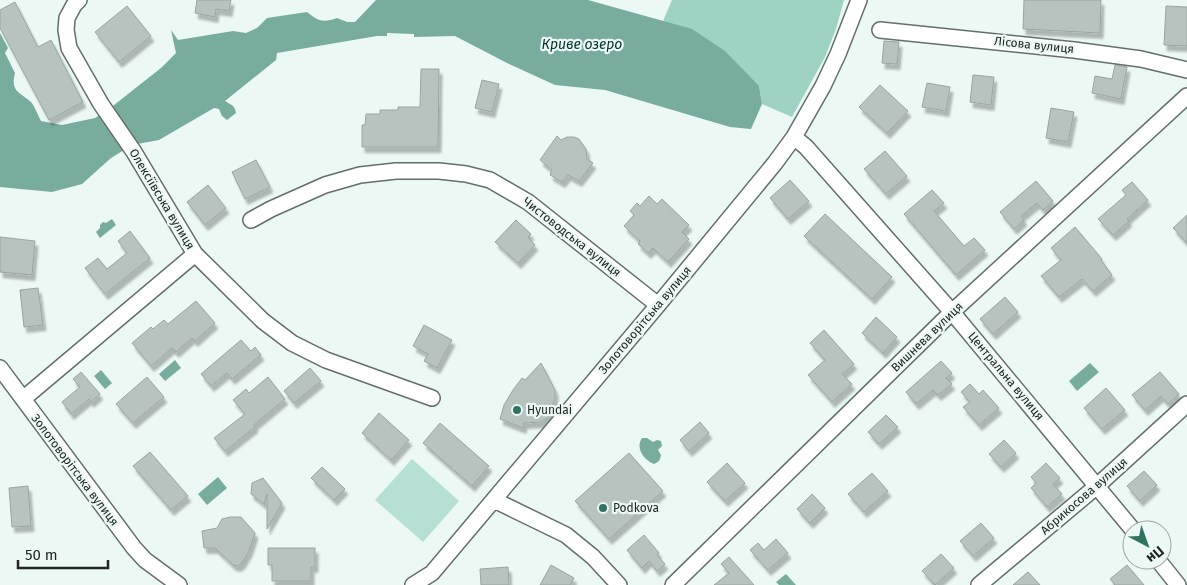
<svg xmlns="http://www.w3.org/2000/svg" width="1187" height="585" font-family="'Fira Sans',sans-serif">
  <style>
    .green { fill: #b6e0d4 }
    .forest { fill: #9ed3c4 }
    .water { fill: #78ac9d }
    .building { fill: #b6c3bf; stroke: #98a5a1; filter: url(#shadow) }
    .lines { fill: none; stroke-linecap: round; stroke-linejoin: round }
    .minor-casing { stroke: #636f6c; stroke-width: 18 }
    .minor { stroke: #fff; stroke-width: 15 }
    .poi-dot { fill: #317363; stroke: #ebf8f4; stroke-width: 2 }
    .labels { text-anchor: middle; stroke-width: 4.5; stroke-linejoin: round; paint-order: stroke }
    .street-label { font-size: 12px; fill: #222725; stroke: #ebf8f4 }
    .poi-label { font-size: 12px; fill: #222725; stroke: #ebf8f4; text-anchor: start }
    .water-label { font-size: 14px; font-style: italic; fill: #013329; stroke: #ebf8f4 }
  </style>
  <defs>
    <filter id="shadow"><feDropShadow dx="3" dy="5.5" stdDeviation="1" flood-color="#0004"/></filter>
  </defs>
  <rect width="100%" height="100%" fill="#ebf8f4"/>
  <!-- green -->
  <path class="green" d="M412,459l47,42 -36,41 -48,-42z"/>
  <!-- forest -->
  <path class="forest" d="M672,0h172l-8,29 -11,28 -33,60 -30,-13 -3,-18 -96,-65z"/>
  <!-- water -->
  <path class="water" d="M376,0h212l104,29 33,22 34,35 3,18 -11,25 -21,-2 -125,-37 -50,-5 -48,-22 -52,-27 -41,1v-3l-27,-1v3h-10l-100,17 -1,7 -51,41c6,4 10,4 11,12l-9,7 -5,-4 -3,-7 -5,-1 -55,32 -27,5 -21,13 -29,26 -30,8 -52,-5v-154l8,15 -3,5 10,20c-5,19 5,19 16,29 4,5 7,13 10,19l21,4 33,-7 14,-9 52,-41 15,-15 -5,-23 7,10 55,-9 13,2 11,-5 10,-10 40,-6c11,9 16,11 30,6l10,4h8z
    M112,219l4,6 -16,13 -4,-6 4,-4v-3l3,-3 3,1z
    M175,360l6,8 -16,13 -6,-7z
    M1090,363l9,9 -22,19 -8,-10z
    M101,370l11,13 -7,6 -11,-13z
    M642,438h5l6,4 4,-2 4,1 1,5 -4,4 3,5c-1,5 -2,7 -7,9 -10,-4 -19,-16 -12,-26z
    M218,477l9,11 -20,17 -9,-11z
    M786,574l10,11h-17l-3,-3z"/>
  <!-- building -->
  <path class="building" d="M197,0h34l-2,11 -13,-2 -1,8 -20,-4z
    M1024,0h77l-1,33 -77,-4z
    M15,2l23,45 13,-7 32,62 -34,18 -49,-92v-18z
    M127,6l24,30 -32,26 -24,-30z
    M1166,6l21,1v39l-23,-1z
    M884,41l15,1 -2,22 -15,-1z
    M1115,65l12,2 -6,32 -29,-6 3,-17 17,3z
    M421,69h18l-1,78h-76v-22h3l1,-11h14v-4h18v-3h22z
    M973,75l21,2 -3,28 -21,-3z
    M482,80l17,4 -7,28 -17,-4z
    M927,83l23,4 -4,24 -24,-4z
    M880,85l28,26 -21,22 -28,-26z
    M1051,108l23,4 -6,30 -22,-4z
    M557,136l4,4 6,-3h7l5,2 7,10 1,10 6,4 -14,18 -11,-6 -6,7 -12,-7 2,-5 -12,-10z
    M885,151l22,25 -21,18 -22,-25z
    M256,160l14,27 -25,12 -13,-27z
    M790,180l19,21 -21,18 -18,-21z
    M1036,181l17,20 -10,9 -6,-7 -16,13 3,4 -10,9 -14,-17z
    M1132,182l16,18 -21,19 2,2 -16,14 -15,-16 28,-24 -4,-5z
    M208,185l18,23 -21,17 -18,-23z
    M932,190l12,13 -10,8 30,35 10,-8 11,12 -29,25 -52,-61z
    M649,196l8,8 5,-5 27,26 -7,7 7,7 -21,23 -15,-14 -5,5 -10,-9 2,-3 -16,-15 10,-11 -4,-4 7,-8 3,3z
    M825,214l67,63 -20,22 -68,-63z
    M1187,215v28l-14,-15z
    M516,220l15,14 -3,3 7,8 -17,18 -23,-21z
    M1075,227l27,32 -1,1 11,15 -19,16 -11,-12 -23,18 -18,-21 20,-16 -10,-12z
    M130,231l20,27 -45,36 -20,-26 13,-10 9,11 20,-16 -9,-12z
    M0,237l35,4 -3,34 -32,-3z
    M38,288l5,37 -19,2 -4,-37z
    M1005,297l13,15 -25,22 -13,-15z
    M196,301l19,22 -20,18 -3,-3 -16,14 -4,-4 -21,18 -19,-23 19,-16 2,2 11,-9 4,4z
    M876,317l21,20 -14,16 -21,-20z
    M424,325l28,15 -15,28 -13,-7 4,-7 -15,-8z
    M824,330l30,34 -12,10 10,10 -20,18 -24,-27 17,-15 -15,-17z
    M241,340l10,11 4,-4 6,8 -29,24 -5,-6 -16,13 -10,-12z
    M941,361l11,12 -6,5 6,6 -14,11 -5,-5 -17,14 -10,-12z
    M541,363l14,27v10l-4,7 6,4 -9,7 -7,4 -17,1 -1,5 -23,-9 4,-14 9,-15 9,-12 3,2z
    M310,368l11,13 -27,22 -10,-12z
    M81,372l19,22 -9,8 -2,-3 -18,15 -9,-12 18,-15 -7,-8z
    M1160,372l19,22 -11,10 -7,-8 -16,14 -13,-15z
    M147,377l17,20 -31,26 -17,-19z
    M268,377l17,22 -31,26 1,2 -30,24 -11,-13 31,-24 -12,-14 13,-11 3,4z
    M970,384l9,10 4,-4 16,18 -20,17 -16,-18 7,-5 -9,-10z
    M1106,388l19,22 -23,19 -18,-21z
    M379,413l30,27 -18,20 -29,-27z
    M886,415l12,12 -19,17 -11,-12z
    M700,422l9,11 -20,18 -9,-11z
    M440,423l49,43 -17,20 -49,-43z
    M1004,440l12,13 -15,14 -12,-13z
    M150,452l38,44 -17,14 -38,-44z
    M629,453l34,38 -54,48 -34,-38z
    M727,463l18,20 -20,18 -18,-19z
    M1046,463l14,15 -7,6 9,10 -15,13 -16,-19 5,-5 -5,-6z
    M322,467l23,22 -11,11 -23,-22z
    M1144,471l13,14 -17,16 -13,-15z
    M872,473l16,18 -24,21 -16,-18z
    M263,478l19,25 -15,26v-35l-3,10 -13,-10 1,-11z
    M28,486l3,40 -19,1 -3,-39z
    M812,494l13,14 -15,15 -13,-14z
    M230,517h11l14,16 -6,18 -7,12 -4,3 -5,-1 -18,-17h-11l-2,-17 15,-3 5,-9z
    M981,523l13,15 -21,18 -13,-15z
    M644,535l15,18 -2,2 8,9 -8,7 -8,-10 -7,7 -15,-18z
    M776,539l12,14 -20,17 -18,-20 8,-7 6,7z
    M268,548h47v19h-4v14h-39v-16h-4z
    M941,554l13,14 -19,17 -13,-14z
    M729,557l25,28h-40l15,-12 -8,-9z
    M551,565l23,13 -4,7h-30z
    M1127,565l17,20h-29l-5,-6z
    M508,567l1,18h-28l-1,-16z
    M1028,572l12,13h-27z"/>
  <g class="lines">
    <defs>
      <path id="minor" d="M79,0l-5,5 -7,13 -1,12 3,18 32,56 33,48 61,102 68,67 29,22 34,17 106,38
        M880,30l194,20 67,9 46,11
        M794,137l12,10 146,165 181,218
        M251,220l20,-11 54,-24 35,-10 36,-4h43l27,3 24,6 38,22 130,103
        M0,368l134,180 11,12 34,25
        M23,399l172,-145
        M494,500l72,35 27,22 26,28
        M1158,560l20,25
        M413,585l19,-12 226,-268 117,-142 19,-26 29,-51 15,-32 21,-54
        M673,585l279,-273 235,-216
        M979,585l118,-99 90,-82"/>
    </defs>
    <!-- minor casing -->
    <use href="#minor" class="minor-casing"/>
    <!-- minor -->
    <use href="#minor" class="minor"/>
  </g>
  <!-- markers -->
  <g class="poi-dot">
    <circle cx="517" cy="410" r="5"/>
    <circle cx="603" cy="508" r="5"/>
  </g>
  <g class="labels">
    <!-- street labels -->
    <g class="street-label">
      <text transform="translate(1034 45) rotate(6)" y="4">Лісова вулиця</text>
      <text transform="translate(162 199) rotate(59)" y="4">Олексіївська вулиця</text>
      <text transform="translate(572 237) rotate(38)" y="4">Чистоводська вулиця</text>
      <text transform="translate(645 320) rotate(-50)" y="4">Золотоворітська вулиця</text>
      <text transform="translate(927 337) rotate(-44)" y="4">Вишнева вулиця</text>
      <text transform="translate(1006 376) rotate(50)" y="4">Центральна вулиця</text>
      <text transform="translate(75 470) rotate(53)" y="4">Золотоворітська вулиця</text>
      <text transform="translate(1084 496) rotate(-41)" y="4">Абрикосова вулиця</text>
    </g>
    <!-- poi labels -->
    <g class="poi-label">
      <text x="527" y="414">Hyundai</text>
      <text x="613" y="512">Podkova</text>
    </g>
    <!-- water labels -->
    <g class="water-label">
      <text x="582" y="49">Криве озеро</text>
    </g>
  </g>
  <!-- north arrow -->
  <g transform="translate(1147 545) rotate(139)"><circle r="24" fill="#ebf8f4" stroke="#9ba4a1"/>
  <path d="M0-4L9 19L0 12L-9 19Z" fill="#317363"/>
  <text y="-8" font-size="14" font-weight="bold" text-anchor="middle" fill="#222725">Пн</text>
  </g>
  <!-- scale -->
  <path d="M18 560v8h90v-8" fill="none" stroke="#222725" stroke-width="2.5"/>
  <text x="25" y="560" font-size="15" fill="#222725" stroke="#ebf8f4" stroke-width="4" paint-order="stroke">50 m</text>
</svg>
